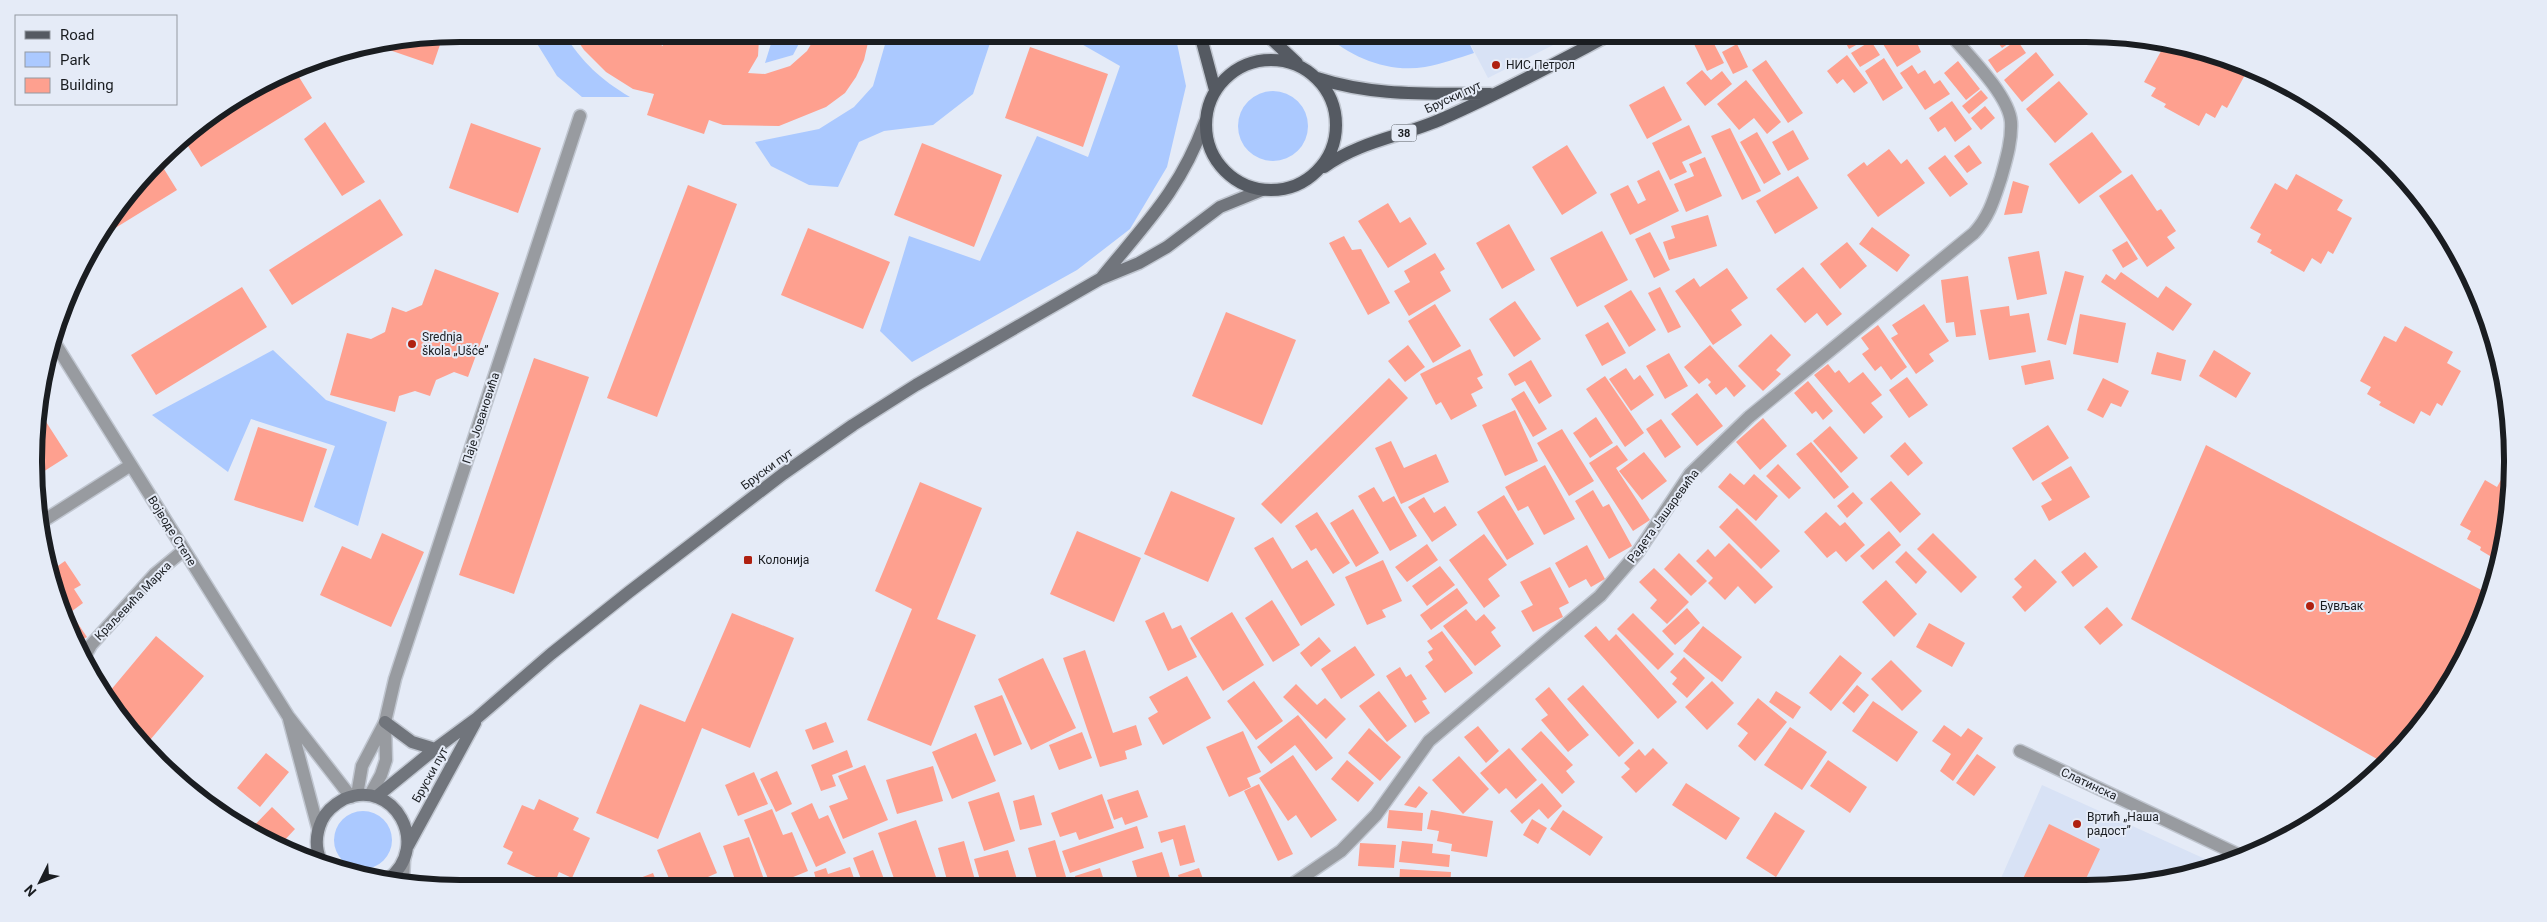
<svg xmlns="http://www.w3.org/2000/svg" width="2547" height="922" font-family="Roboto,sans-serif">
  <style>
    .built { fill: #d8e2f5 }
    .green { fill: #abc9ff }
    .building { fill: #fea08f }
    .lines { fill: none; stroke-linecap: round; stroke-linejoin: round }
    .minor-casing { stroke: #c0c6d0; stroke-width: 15 }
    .tertiary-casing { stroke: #c0c6d0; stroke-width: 15 }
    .secondary-casing { stroke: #c0c6d0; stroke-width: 15 }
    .primary-casing { stroke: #c0c6d0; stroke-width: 15 }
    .minor { stroke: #989ba0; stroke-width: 12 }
    .tertiary { stroke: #989ba0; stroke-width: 12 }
    .secondary { stroke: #71757c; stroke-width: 12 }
    .primary { stroke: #555a62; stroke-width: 12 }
    .poi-dot { fill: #af2010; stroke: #e5ebf7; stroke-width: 2 }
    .labels { text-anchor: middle; stroke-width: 4; stroke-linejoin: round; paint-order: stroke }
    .shield { fill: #e5ebf7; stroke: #575b61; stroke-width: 1 }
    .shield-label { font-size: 11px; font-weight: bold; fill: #1a1d21 }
    .poi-label { font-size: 12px; fill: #1a1d21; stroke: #e5ebf7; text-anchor: start }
    .street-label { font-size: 12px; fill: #1a1d21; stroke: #e5ebf7 }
    .rim { fill: none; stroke: #1a1d21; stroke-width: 6 }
  </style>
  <rect width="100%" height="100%" fill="#e5ebf7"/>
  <!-- built -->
  <path class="built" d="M1465,34h110l-87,44z
    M2042,785l172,78 -72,22h-144z"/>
  <!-- green -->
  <path class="green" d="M531,34h33c19,29 36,45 66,63h-48l-25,-21z
    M774,34h30l-11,21 -28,8z
    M888,34h105l-20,60 -40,31 -49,6 -25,11 -21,45 -29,-2 -38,-19 -16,-24 64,-13 35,-22 19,-21z
    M1064,34h111l11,52 -19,81 -37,62 -53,41 -165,92 -32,-31 29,-95 71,25 57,-125 51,21 32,-91z
    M1325,34h140l9,19c-16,5 -32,11 -49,14 -36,6 -74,-9 -100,-33z
    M1238 126a35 35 0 1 1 70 0a35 35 0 1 1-70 0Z
    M273,350l53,50 61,22 -29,104 -44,-19 21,-61 -84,-27 -23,53 -76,-57z
    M334 840a29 29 0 1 1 58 0a29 29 0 1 1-58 0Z"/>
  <!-- building -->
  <path class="building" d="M573,34h68l22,12v-12h94l2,5 -1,17 -10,17 17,1 25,-8 17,-15 10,-17h53l-6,26 -8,17 -11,16 -19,14 -47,19 -56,-1 -14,-5 -5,14 -57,-19 7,-21 -21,-5 -27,-17 -22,-22z
    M1841,34h20l4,6 -16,9z
    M1877,34h42l4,8 -5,3 3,7 -24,15z
    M1991,34h31l-20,14z
    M443,36l-10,29 -61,-21 6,-2z
    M1710,36l14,27 -17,8 -13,-27z
    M2017,40l9,13 -29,20 -9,-13z
    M1871,41l9,14 -20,12 -9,-14z
    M1737,44l11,23 -15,7 -11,-22z
    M2165,44l31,4 37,14 -1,2 14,9 -19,35 -5,-3 -7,13 -9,-5 -7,13 -35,-19 2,-3 -15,-8 5,-8 -12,-6z
    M1030,47l78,27 -25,73 -78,-29z
    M2036,52l18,23 -32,27 -18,-22z
    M1847,55l21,28 -14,10 -11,-14 -6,5 -10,-13z
    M1884,58l19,30 -20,13 -18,-30z
    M1766,60l37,53 -15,10 -36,-53z
    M1958,61l22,28 -14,11 -22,-27z
    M1912,65l6,9 7,-4 9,14 6,-4 10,14 -25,16 -25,-37z
    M294,69l18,29 -111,69 -18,-29z
    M1702,70l9,10 11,-9 10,13 -27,22 -19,-23z
    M1746,80l35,42 -14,12 -13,-16 -15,12 -22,-26z
    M2059,81l29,33 -33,29 -29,-34z
    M1664,86l18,34 -35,19 -18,-34z
    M1981,90l7,8 -19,16 -7,-8z
    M1952,101l20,28 -17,13 -10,-15 -7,5 -9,-14z
    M1985,106l10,12 -14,12 -10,-12z
    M325,122l40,60 -23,14 -38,-57z
    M471,123l70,25 -23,65 -69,-25z
    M1689,125l13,28 -20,9 5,10 -17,8 -18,-37z
    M1730,128l31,63 -19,9 -31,-64z
    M1793,130l16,29 -21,12 -16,-29z
    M1757,132l24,42 -17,10 -24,-42z
    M2092,132l30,40 -43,32 -30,-40z
    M922,143l80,32 -28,72 -80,-32z
    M1567,145l30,48 -35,22 -30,-48z
    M1969,145l13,18 -15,10 -13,-17z
    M1889,149l12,15 6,-5 18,24 -47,34 -31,-42 17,-13 3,4z
    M1945,155l23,29 -18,13 -22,-29z
    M1705,157l17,39 -36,16 -12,-28 20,-8 -5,-12z
    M159,161l18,29 -78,48 23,-37z
    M1659,170l20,41 -49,24 -20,-41 18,-9 10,19 8,-4 -9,-19z
    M2132,174l25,37 4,-2 15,22 -9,6 8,11 -28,19 -48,-71z
    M2296,174l47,26 -6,10 15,8 -19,36 -5,-3 -7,13 -9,-6 -8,14 -34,-19 2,-3 -15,-8 4,-8 -11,-6 25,-45 12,7z
    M1798,176l20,32 -43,26 -19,-33z
    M2013,181l16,5 -7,27 -18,2z
    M688,185l49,19 -80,213 -50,-19z
    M380,199l23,36 -111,70 -23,-35z
    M1388,203l12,20 10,-6 17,27 -39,24 -30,-47z
    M1708,215l9,31 -48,14 -6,-18 12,-4 -4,-12z
    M1509,224l26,46 -33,19 -26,-46z
    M1872,227l38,28 -13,17 -38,-28z
    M808,228l82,34 -27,67 -82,-34z
    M1602,231l26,49 -51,27 -27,-49z
    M1650,232l20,38 -16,8 -19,-39z
    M1344,236l8,14 9,-1 29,54 -22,12 -39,-72z
    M2127,241l11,18 -15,9 -11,-18z
    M1847,242l20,24 -27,23 -20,-25z
    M2039,251l8,43 -30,6 -9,-43z
    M1435,253l10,16 -5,3 11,19 -42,25 -15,-25 16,-9 -6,-11z
    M1803,267l39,47 -15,12 -10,-13 -12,10 -29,-34z
    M1727,268l21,30 -17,12 11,15 -29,20 -38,-54 19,-13 6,9z
    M435,269l64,24 -31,84 -14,-5 -18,8 -6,16 -15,-5 -16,5 -4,16 -65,-17 17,-62 24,6 14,-7 7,-25 14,5 16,-7z
    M2065,271l19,5 -18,69 -19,-5z
    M2121,272l37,26 8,-12 26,18 -19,27 -72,-49 5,-8 9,6z
    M1968,276l8,59 -20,2 -2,-15 -8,1 -5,-43z
    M242,287l25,40 -111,68 -25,-40z
    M1660,287l21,40 -13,6 -20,-40z
    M1631,290l25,40 -27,17 -25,-41z
    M1515,301l26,38 -27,18 -25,-38z
    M1435,304l26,42 -28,17 -25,-42z
    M1924,304l25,37 -20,13 5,7 -18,13 -25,-36 7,-4 -6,-9z
    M2009,306l1,10 19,-3 7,39 -47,8 -9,-50z
    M1226,312l70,28 -34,85 -70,-29z
    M2080,314l46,9 -8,40 -45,-9z
    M1608,322l18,31 -24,13 -17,-31z
    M1878,325l29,42 -16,13 -10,-14 -6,5 -13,-17 7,-5 -8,-11z
    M2405,326l48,26 -6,11 14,8 -19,35 -5,-3 -7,13 -9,-5 -7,13 -35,-19 2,-3 -14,-8 4,-7 -11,-6 24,-45 12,6z
    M1771,334l20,21 -15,15 5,4 -18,17 -25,-25z
    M1408,345l17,22 -20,15 -17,-21z
    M1710,345l36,41 -12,11 -8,-10 -10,8 -8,-10 3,-3 -4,-4 -8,6 -15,-17z
    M1470,349l13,26 -6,3 6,10 -12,6 6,12 -26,14 -10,-18 -5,3 -16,-31z
    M2214,350l37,23 -15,25 -37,-22z
    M2157,352l29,8 -5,21 -30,-7z
    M1669,353l19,33 -23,13 -19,-33z
    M534,358l55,19 -75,217 -55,-19z
    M1531,360l21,36 -13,8 -14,-23 -10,5 -7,-12z
    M2050,360l4,19 -29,6 -4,-19z
    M1828,364l7,9 4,-3 10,13 14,-11 19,23 -11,8 12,14 -19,17 -50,-59z
    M1626,368l8,12 6,-5 14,20 -23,16 -22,-32z
    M1605,376l39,57 -19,14 -39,-58z
    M1907,377l21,28 -19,13 -20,-28z
    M1389,378l19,20 -127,126 -20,-20z
    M2103,378l26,13 -8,16 -10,-4 -8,15 -16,-8z
    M1808,381l25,30 -10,9 -7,-9 -4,3 -18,-21z
    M1524,391l23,38 -14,8 -22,-38z
    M1697,393l26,33 -26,20 -26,-32z
    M1515,410l23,51 -33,15 -23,-51z
    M41,414l27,42 -33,21 2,-61z
    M1596,417l17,26 -23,15 -17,-25z
    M1763,418l24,28 -27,24 -24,-28z
    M1661,419l20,28 -16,11 -19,-29z
    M2048,425l21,33 -36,23 -21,-33z
    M1830,426l28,32 -17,15 -28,-32z
    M258,427l69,22 -24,73 -69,-22z
    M1562,429l32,52 -25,15 -32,-53z
    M1391,441l13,27 32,-14 13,28 -48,22 -26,-56z
    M1811,442l38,45 -15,12 -38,-45z
    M1905,442l18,21 -15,13 -18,-20z
    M1617,445l11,15 -12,8 34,52 -17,11 -44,-68z
    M2206,445l283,149 -33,81 -72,88 -253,-144z
    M1644,452l23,29 -25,19 -23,-29z
    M1778,464l23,24 -12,11 -23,-23z
    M1545,465l30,54 -31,16 -16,-29 -10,5 -13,-24z
    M2071,466l19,31 -41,24 -8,-15 11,-6 -11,-17z
    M2506,471l6,4v14l-12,73 -20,-12 1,-3 -14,-8 4,-8 -11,-6 25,-45 12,7z
    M1730,473l14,12 10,-11 24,22 -22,25 -38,-34z
    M1891,481l30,33 -21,19 -30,-34z
    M920,482l62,26 -45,111 39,16 -45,111 -64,-26 45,-111 -37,-18z
    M1374,487l9,15 11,-6 23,40 -27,15 -32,-55z
    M1593,490l10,17 6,-3 23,42 -23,13 -34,-58z
    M1171,491l64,27 -27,64 -64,-28z
    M1853,492l10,11 -16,15 -10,-12z
    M1504,495l30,49 -27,16 -30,-48z
    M1424,497l10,16 11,-7 12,19 -25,17 -24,-35z
    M1737,508l43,43 -19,18 -42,-42z
    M1353,509l26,44 -23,14 -26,-44z
    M1317,512l33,51 -17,11 -17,-26 -5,3 -16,-25z
    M1826,512l14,14 5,-4 20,23 -19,17 -10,-11 -9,7 -23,-26z
    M1077,531l64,27 -27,64 -64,-28z
    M1889,531l12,14 -28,25 -13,-14z
    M382,533l42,19 -33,75 -71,-32 22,-49 29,13z
    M1933,533l44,44 -16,16 -44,-44z
    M1484,534l23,31 -19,14 12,17 -16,12 -35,-48z
    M1273,537l19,32 15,-9 28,45 -34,21 -47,-78z
    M1729,543l44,44 -18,17 -17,-18 -13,14 -17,-17 5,-5 -17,-17 12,-12 7,8z
    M1427,544l11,16 -31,22 -12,-15z
    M1587,545l18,34 -14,8 -5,-8 -17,9 -14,-25z
    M1906,551l21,21 -11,12 -21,-22z
    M2085,552l13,15 -25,20 -12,-15z
    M1679,553l28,28 -16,15 -27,-27z
    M2035,559l22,23 -32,30 -13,-15 10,-10 -8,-8z
    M1383,560l19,41 -20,9 4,7 -19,8 -22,-48z
    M65,561l16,24 -7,4 9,14 -15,11 -19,-42z
    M1440,566l15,19 -28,21 -15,-20z
    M1550,567l19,36 -10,5 4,9 -30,15 -12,-21 12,-6 -13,-23z
    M1654,568l35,34 -22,22 -17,-16 7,-8 -18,-18z
    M1886,580l31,34 -23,23 -32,-35z
    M1457,588l11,15 -37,27 -11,-15z
    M1272,600l28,45 -27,17 -28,-44z
    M2107,607l16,18 -23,20 -16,-18z
    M1687,608l13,15 -25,22 -13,-14z
    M1466,609l10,12 8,-7 12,14 -5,4 10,14 -26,20 -32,-40z
    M1164,612l8,17 9,-4 16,32 -29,14 -23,-50z
    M1232,612l32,53 -41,26 -33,-53z
    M732,613l62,25 -44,110 -48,-20 -44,111 -62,-26 44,-109 45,18z
    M1633,613l41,41 -16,16 -41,-41z
    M72,615l15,22 -7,4 -11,-24z
    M1929,623l36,20 -13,24 -36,-20z
    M1596,626l13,15 7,-7 61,68 -19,17 -74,-83z
    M1703,626l39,31 -20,25 -39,-31z
    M1442,631l31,42 -28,20 -20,-27 8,-6 -5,-8 5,-3 -6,-8z
    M156,636l48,40 -59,70 -40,-49z
    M1319,637l12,14 -20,16 -11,-14z
    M1355,646l20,29 -34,24 -20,-30z
    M1085,650l28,83 23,-8 6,20 -17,6 2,8 -27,8 -37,-109z
    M1840,655l22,18 -31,38 -22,-18z
    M1684,657l21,21 -18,20 -15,-14 5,-6 -7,-6z
    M1043,658l33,70 -45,22 -33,-71z
    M1891,660l31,31 -20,20 -31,-32z
    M1400,667l6,10 5,-3 16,25 -5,2 8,12 -15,10 -29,-47z
    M1187,676l24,42 -48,27 -15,-27 10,-6 -9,-15z
    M1254,681l29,40 -27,19 -29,-39z
    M1712,681l22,22 -27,27 -22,-23z
    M1296,684l21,21 8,-7 21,21 -20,20 -43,-42z
    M1583,685l51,58 -15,14 -52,-58z
    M1857,685l12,10 -15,18 -12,-10z
    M1549,687l40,48 -21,17 -27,-32 7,-5 -13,-16z
    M1379,691l28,35 -20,16 -28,-36z
    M1776,691l25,16 -8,12 -24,-17z
    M1002,695l20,49 -28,12 -20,-50z
    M1758,698l29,24 -32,39 -17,-15 10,-13 -11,-9z
    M1873,701l45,31 -21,30 -45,-31z
    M1298,715l35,43 -17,13 -21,-26 -24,19 -14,-17z
    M826,722l8,20 -21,8 -8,-20z
    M1944,725l17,12 7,-9 15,10 -30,43 -13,-10 11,-17 -19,-13z
    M1478,726l21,25 -13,12 -22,-26z
    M1790,727l37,25 -25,38 -38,-25z
    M1369,728l32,29 -21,24 -32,-28z
    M1243,731l18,41 -14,6 4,9 -22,10 -23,-50z
    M1541,731l32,34 -7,6 9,11 -13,12 -41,-45z
    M1082,732l10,26 -33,12 -10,-25z
    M976,733l20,48 -44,18 -20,-47z
    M1509,748l28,32 -21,19 -10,-11 -7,6 -19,-21z
    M1653,748l15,15 -32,30 -15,-16 9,-8 -6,-6 15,-14 6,7z
    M847,750l6,17 -21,8 4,11 -15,5 -10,-26z
    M266,753l23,19 -29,35 -23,-19z
    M1977,754l19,13 -22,29 -18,-13z
    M1293,755l44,65 -26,18 -15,-23 -8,6 -29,-43z
    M1459,756l30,33 -26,25 -31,-34z
    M1347,760l27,23 -16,19 -27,-23z
    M1828,760l39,27 -17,26 -40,-27z
    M865,765l23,55 -45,19 -14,-33 19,-7 -10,-23z
    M933,766l10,35 -46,13 -11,-34z
    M173,767l56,47 -3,3 -57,-45z
    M777,771l15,33 -16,8 -16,-33z
    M754,772l14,32 -30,12 -13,-31z
    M1542,783l20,23 -14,13 -9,-10 -17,15 -12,-13z
    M1686,783l54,35 -14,22 -54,-35z
    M1259,784l34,70 -15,7 -34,-70z
    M1419,786l9,7 -12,15 -12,-3z
    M1138,790l10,27 -23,8 -3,-8 -8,3 -7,-20z
    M999,792l16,49 -31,10 -16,-49z
    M1102,794l12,34 -35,12 -3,-8 -16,5 -9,-24z
    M1034,795l8,30 -22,5 -7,-29z
    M539,799l40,19 -6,12 17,8 -18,40 -13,-6 -5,13 -47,-21 6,-12 -10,-5 19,-42 12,5z
    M812,803l7,16 9,-4 18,38 -30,14 -25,-54z
    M272,807l23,22 -13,14 -31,-14z
    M772,809l11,26 9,-3 16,39 -37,15 -27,-66z
    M1389,810l34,3 -1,18 -35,-3z
    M1431,810l62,11 -6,36 -36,-6 1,-7 -15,-3 2,-10 -12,-2z
    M1563,810l40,27 -13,19 -40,-27z
    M1775,812l30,19 -29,46 -30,-19z
    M1532,819l15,9 -9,16 -15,-9z
    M916,820l21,60 -21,7h-19l-19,-54z
    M2049,824l51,25 -17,36h-63z
    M1185,825l10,37 -15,4 -7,-27 -12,4 -3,-11z
    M1137,826l7,22 -74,25 -8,-22z
    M700,832l17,41 -34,15h-10l-16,-38z
    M749,837l18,51h-29l-15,-42z
    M1055,840l14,47h-21l-1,-3 -8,2 -11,-38z
    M964,841l13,46h-28l-11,-39z
    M1402,841l31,3 -1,9 18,2 -1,12 -50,-5z
    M1360,843l36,2 -2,23 -36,-2z
    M873,850l14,37h-23l-11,-29z
    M1008,850l11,36 -37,1 -8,-28z
    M1162,852l11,35h-33l-8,-26z
    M850,867l7,20h-39l-4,-15 12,-4 2,6z
    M1100,868l6,19h-28l-3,-11z
    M1199,868l7,19h-24l-4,-12z
    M1400,869l51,3 -1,14h-51z
    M653,873l6,15h-45z"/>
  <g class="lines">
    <defs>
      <path id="minor" d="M56,345l232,371 63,81
        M40,523l91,-58
        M86,654l5,-9 64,-71 29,-24
        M289,719l29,109
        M2020,751l219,104
        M357,795l5,-29 22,-42
        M370,795l11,-20 5,-15 -1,-38 10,-43 185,-563
        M1290,886l51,-35 35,-36 53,-74 171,-145 38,-44 52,-78 59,-57 225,-184c15,-16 20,-34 27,-55 5,-18 11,-37 10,-56 -2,-27 -44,-68 -61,-88"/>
      <path id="tertiary" d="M403,881l1,-21"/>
      <path id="secondary" d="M1102,277c45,-55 78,-87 103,-155
        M385,722l27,20 23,7
        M376,797l59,-48 42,-31 74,-64 78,-62 154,-118 70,-49 63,-40 184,-106 39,-16 28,-16 53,-40 42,-17
        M408,846l67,-123
        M321,861c-6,-13 -5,-28 1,-41 5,-10 13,-16 22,-21 50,-22 88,47 44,80"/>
      <path id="primary" d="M1200,34l15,56
        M1266,34l31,29
        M1206 125a65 65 0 1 1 130 0a65 65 0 1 1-130 0Z
        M1317,78c58,19 113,15 173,16
        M1324,167c38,-27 78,-30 120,-49 57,-25 112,-55 167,-84"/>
    </defs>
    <!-- minor casing -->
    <use href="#minor" class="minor-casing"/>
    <!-- tertiary casing -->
    <use href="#tertiary" class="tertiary-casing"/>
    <!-- secondary casing -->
    <use href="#secondary" class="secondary-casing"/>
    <!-- primary casing -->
    <use href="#primary" class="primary-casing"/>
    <!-- minor -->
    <use href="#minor" class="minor"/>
    <!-- tertiary -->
    <use href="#tertiary" class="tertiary"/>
    <!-- secondary -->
    <use href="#secondary" class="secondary"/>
    <!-- primary -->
    <use href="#primary" class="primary"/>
  </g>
  <!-- markers -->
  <g class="poi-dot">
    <circle cx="1496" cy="65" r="5"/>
    <circle cx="412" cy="344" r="5"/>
    <rect x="743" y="555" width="10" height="10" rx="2.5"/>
    <circle cx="2310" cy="606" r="5"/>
    <circle cx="2077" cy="824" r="5"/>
  </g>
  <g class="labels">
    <!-- shield labels -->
    <rect class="shield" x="1391.5" y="124.5" width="25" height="17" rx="4"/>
    <g class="shield-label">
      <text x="1404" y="137">38</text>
    </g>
    <!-- poi labels -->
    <g class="poi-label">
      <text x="1506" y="69">НИС Петрол</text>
      <text x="422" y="341">Srednja<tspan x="422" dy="14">škola „Ušće”</tspan></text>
      <text x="758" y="564">Колонија</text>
      <text x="2320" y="610">Бувљак</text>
      <text x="2087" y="821">Вртић „Наша<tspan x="2087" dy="14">радост”</tspan></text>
    </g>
    <!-- street labels -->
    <g class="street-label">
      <text transform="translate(1453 97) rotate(-25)" y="4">Бруски пут</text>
      <text transform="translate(481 418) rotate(-72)" y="4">Паје Јовановића</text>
      <text transform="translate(767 469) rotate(-36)" y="4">Бруски пут</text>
      <text transform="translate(1663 516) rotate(-54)" y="4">Радета Јашаревића</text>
      <text transform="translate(172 531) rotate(58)" y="4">Војводе Степе</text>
      <text transform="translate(133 601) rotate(-46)" y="4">Краљевића Марка</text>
      <text transform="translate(430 775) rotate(-61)" y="4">Бруски пут</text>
      <text transform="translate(2089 784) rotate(25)" y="4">Слатинска</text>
    </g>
  </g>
  <!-- crop -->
  <path d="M0 0H2547V922H0ZM460 42H2086A418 418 0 0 1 2504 460V462A418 418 0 0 1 2086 880H460A418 418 0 0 1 42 462V460A418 418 0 0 1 460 42Z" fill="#e5ebf7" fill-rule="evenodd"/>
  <path class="rim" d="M460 42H2086A418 418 0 0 1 2504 460V462A418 418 0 0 1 2086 880H460A418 418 0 0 1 42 462V460A418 418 0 0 1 460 42Z"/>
  <!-- legend -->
  <rect x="15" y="15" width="162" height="90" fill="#e5ebf7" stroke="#9499a1"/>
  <rect x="25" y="31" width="25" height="8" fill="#555a62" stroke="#9499a1"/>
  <text x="60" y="40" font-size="15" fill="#1a1d21">Road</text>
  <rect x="25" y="52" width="25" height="15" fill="#abc9ff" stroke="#9499a1"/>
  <text x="60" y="65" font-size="15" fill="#1a1d21">Park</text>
  <rect x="25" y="78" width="25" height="15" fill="#fea08f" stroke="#9499a1"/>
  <text x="60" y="90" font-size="15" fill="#1a1d21">Building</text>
  <!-- north arrow -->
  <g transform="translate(40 882) rotate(228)" stroke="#e5ebf7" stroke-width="4" paint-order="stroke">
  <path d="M0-4L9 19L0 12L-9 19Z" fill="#1a1d21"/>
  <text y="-8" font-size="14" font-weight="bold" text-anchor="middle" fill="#1a1d21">N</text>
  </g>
</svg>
